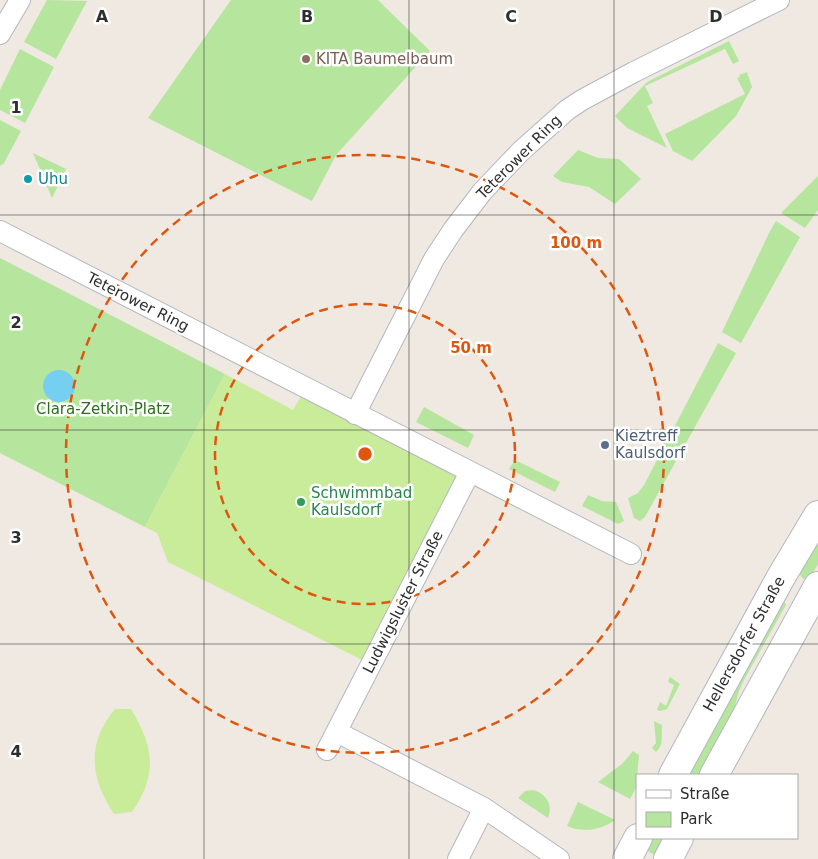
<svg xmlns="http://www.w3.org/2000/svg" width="818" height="859" font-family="'DejaVu Sans',sans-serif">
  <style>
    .green { fill: #b6e59e }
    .pitch { fill: #c9ec9a }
    .water { fill: #75cff0 }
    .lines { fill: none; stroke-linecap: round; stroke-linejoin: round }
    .street-casing { stroke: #b4b7c1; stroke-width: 22 }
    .secondary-casing { stroke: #b4b7c1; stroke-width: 30 }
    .street { stroke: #fff; stroke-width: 20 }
    .secondary { stroke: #fff; stroke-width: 28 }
    .grid { fill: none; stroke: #2e2e2e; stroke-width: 1; stroke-opacity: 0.55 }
    .ring { fill: none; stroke: #df570e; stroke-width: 2.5; stroke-dasharray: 9 6 }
    .education-dot { fill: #8d6e63; stroke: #fff; stroke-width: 2 }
    .culture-dot { fill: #0f9aa8; stroke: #fff; stroke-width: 2 }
    .service-dot { fill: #5c6f8a; stroke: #fff; stroke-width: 2 }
    .leisure-dot { fill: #2e9e5b; stroke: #fff; stroke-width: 2 }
    .labels { text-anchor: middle; stroke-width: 5; stroke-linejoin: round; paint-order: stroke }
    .education-label { font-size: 15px; fill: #785e54; stroke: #fff; text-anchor: start }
    .street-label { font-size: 15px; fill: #2e2e2e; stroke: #fff }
    .culture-label { font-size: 15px; fill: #0d838f; stroke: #fff; text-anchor: start }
    .park-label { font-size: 15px; fill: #2c6e1b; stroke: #fff }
    .service-label { font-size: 15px; fill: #4e5e75; stroke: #fff; text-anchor: start }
    .leisure-label { font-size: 15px; fill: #27864d; stroke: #fff; text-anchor: start }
    .grid-label { font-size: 16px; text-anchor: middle; font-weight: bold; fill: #2e2e2e; stroke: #fff; stroke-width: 5; stroke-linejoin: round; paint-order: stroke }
    .centre { fill: #df570e; stroke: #fff; stroke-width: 2.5 }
    .ring-label { font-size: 15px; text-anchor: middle; font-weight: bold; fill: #df570e; stroke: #fff; stroke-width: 5; stroke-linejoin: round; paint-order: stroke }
  </style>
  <rect width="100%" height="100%" fill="#efe9e1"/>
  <!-- green -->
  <path class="green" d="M47,0l40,1 -31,58 -32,-17z
    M231,0h147l52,51 -94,104 -24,46 -164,-83z
    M729,41l10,20 -6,3 -8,-15 -80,37 8,17 -6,3 20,42 -40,-20 -12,-12 32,-34z
    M20,49l34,18 -29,56 -25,-13v-20z
    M747,72l5,15 -16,29 -44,45 -19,-10 -8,-17 80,-40 -8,-16 3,-1 -1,-2z
    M0,120l21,11 -17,32 -4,3z
    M578,150l20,8 21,1 22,20 -26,25 -26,-17 -27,-5 -9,-6z
    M33,153l33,16 -14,29z
    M818,176v34l-13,18 -24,-15z
    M776,221l24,16 -59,106 -19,-11 48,-101z
    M0,258l225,116 -80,153 -145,-74z
    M718,343l18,10 -91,164 -5,4 -6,-3 -6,-20 10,-5 6,-8z
    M424,407l50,28 -6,13 -52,-26z
    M515,460l45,22 -5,10 -46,-23z
    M588,495l14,6 14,1 8,19 -6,3 -36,-18z
    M818,536v28l-7,13 -8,2 -5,-7z
    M781,601h3l2,4 -41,73 -6,13 -8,30 -29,54h-17z
    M670,677l10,7 -13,25 -7,2 -3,-1 3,-8 6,4 8,-21 -6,-3z
    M654,721l8,4c-1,10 2,21 -6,27l-4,-4 4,-5z
    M633,751l6,4 -3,33 -6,11 -32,-17 24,-18z
    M533,790c14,4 20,15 15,28l-30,-20 7,-7z
    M578,802l37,18c-13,10 -33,13 -48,6z
    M651,838h17l-10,19 -14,-8z"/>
  <!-- pitch -->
  <path class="pitch" d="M225,374l68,36 8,-14 156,80 -95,184 -194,-98 -11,-29 -12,-6z
    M115,709h16c23,38 27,65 1,103l-18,2c-24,-36 -28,-70 1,-105z"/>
  <!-- water -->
  <path class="water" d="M43 386a16 16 0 1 1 32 0a16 16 0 1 1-32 0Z"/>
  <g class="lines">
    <defs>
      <path id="street" d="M0,34l20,-34
        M0,231l631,323
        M355,414l79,-155 19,-29 29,-38 39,-41 46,-41 15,-10 52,-28 145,-72
        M337,732l147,76 75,51
        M327,750l143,-278
        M458,859l26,-51"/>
      <path id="secondary" d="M673,775l108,-198 37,-62
        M714,775l104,-189
        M627,859l11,-21
        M668,859l11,-21"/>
    </defs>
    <!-- street casing -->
    <use href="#street" class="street-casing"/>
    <!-- secondary casing -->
    <use href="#secondary" class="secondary-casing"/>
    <!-- street -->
    <use href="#street" class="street"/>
    <!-- secondary -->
    <use href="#secondary" class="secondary"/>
  </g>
  <!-- grid -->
  <path class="grid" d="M204,0v859M409,0v859M614,0v859M0,215h818M0,430h818M0,644h818"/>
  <!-- distance rings -->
  <g class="ring">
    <circle cx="365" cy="454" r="150"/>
    <circle cx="365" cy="454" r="299"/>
  </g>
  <!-- markers -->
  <circle class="education-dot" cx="306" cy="59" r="5"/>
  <circle class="culture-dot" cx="28" cy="179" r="5"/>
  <circle class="service-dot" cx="605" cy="445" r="5"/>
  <circle class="leisure-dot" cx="301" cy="502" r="5"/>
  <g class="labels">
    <!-- education labels -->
    <g class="education-label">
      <text x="316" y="64">KITA Baumelbaum</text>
    </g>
    <!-- street labels -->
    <g class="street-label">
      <text transform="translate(519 157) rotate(-45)" y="5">Teterower Ring</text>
      <text transform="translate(138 302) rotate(27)" y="5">Teterower Ring</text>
      <text transform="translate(403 602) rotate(-63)" y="5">Ludwigsluster Straße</text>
      <text transform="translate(744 644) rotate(-61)" y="5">Hellersdorfer Straße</text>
    </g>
    <!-- culture labels -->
    <g class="culture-label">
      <text x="38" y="184">Uhu</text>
    </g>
    <!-- park labels -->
    <g class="park-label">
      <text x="103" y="414">Clara-Zetkin-Platz</text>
    </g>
    <!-- service labels -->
    <g class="service-label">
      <text x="615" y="441">Kieztreff<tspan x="615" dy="17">Kaulsdorf</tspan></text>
    </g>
    <!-- leisure labels -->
    <g class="leisure-label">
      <text x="311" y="498">Schwimmbad<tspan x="311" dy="17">Kaulsdorf</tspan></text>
    </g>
  </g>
  <g class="grid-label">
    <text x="102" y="22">A</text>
    <text x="307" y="22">B</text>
    <text x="511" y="22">C</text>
    <text x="716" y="22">D</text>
    <text x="16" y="113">1</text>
    <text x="16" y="328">2</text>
    <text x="16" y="543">3</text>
    <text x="16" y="757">4</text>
  </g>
  <circle cx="365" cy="454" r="8" class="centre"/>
  <g class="ring-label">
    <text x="576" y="248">100 m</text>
    <text x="471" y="353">50 m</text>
  </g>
  <!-- legend -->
  <rect x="636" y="774" width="162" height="65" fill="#ffffff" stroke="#ababab"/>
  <rect x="646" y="790" width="25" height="8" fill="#ffffff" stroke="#ababab"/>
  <text x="680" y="799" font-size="15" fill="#2e2e2e">Straße</text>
  <rect x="646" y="812" width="25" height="15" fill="#b6e59e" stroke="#ababab"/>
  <text x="680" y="824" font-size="15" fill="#2e2e2e">Park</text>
</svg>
